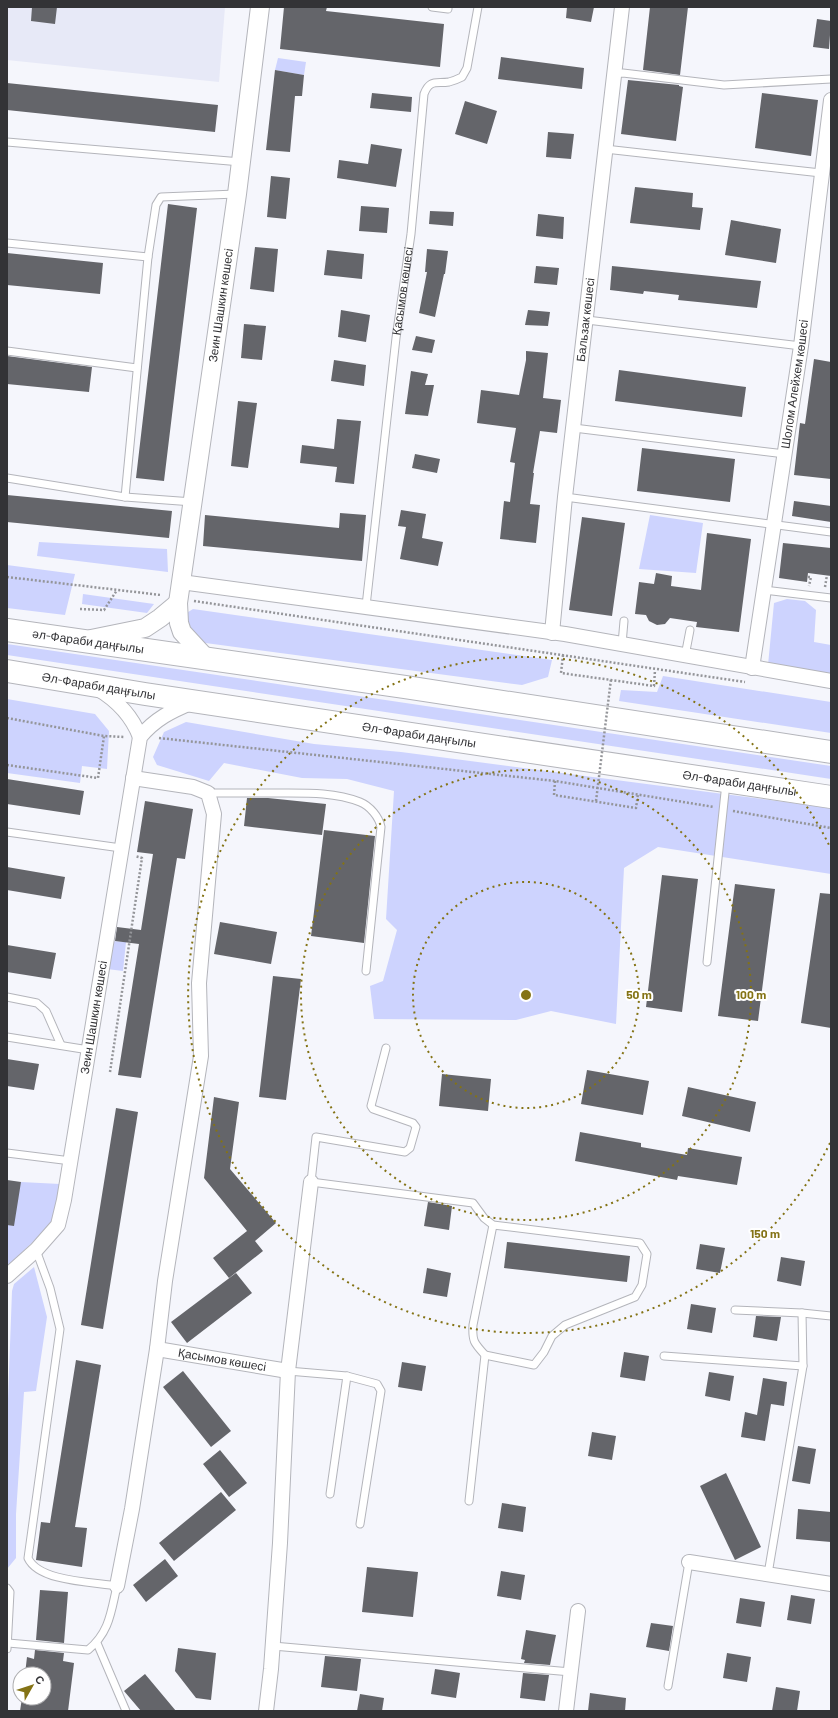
<svg xmlns="http://www.w3.org/2000/svg" width="838" height="1718" font-family="Barlow,sans-serif">
  <style>
    .built { fill: #e7e9f7 }
    .green { fill: #cdd3fe }
    .building { fill: #64656a }
    .lines { fill: none; stroke-linecap: round; stroke-linejoin: round }
    .service-casing { stroke: #b4b5bb; stroke-width: 9 }
    .minor-casing { stroke: #b4b5bb; stroke-width: 16 }
    .tertiary-casing { stroke: #b4b5bb; stroke-width: 20 }
    .primary-casing { stroke: #b4b5bb; stroke-width: 24 }
    .path { stroke: #949599; stroke-width: 2.5; stroke-dasharray: 2 2; stroke-linecap: butt }
    .service { stroke: #fff; stroke-width: 7 }
    .minor { stroke: #fff; stroke-width: 14 }
    .tertiary { stroke: #fff; stroke-width: 18 }
    .primary { stroke: #fff; stroke-width: 22 }
    .path-bridge { stroke: #949599; stroke-width: 2.5; stroke-dasharray: 2 2; stroke-linecap: butt }
    .ring { fill: none; stroke: #847315; stroke-width: 2; stroke-dasharray: 2 4 }
    .labels { text-anchor: middle; stroke-width: 4; stroke-linejoin: round; paint-order: stroke }
    .street-label { font-size: 12px; fill: #333336; stroke: #fff }
    .centre { fill: #847315; stroke: #fff; stroke-width: 2 }
    .ring-label { font-size: 12px; text-anchor: middle; font-weight: bold; fill: #847315; stroke: #fff; stroke-width: 4; stroke-linejoin: round; paint-order: stroke }
  </style>
  <rect width="100%" height="100%" fill="#f5f6fc"/>
  <!-- built -->
  <path class="built" d="M7,7h218l-6,75 -212,-22z"/>
  <!-- green -->
  <path class="green" d="M278,58l28,4 -2,13 -29,-5z
    M650,515l53,8 -7,50 -57,-4z
    M39,542l128,7 1,23 -131,-16z
    M7,565l68,9 -10,41 -58,-7z
    M83,594l71,10 -7,9 -65,-9z
    M787,599l18,2 11,9 -2,32 17,3v29l-63,-9 6,-62z
    M193,609l359,51 -4,17 -26,8 -324,-43 -12,-17 -1,-11z
    M7,644l824,122v13l-824,-124z
    M663,676l168,26v31l-212,-32 2,-11 36,2z
    M7,699l88,15 14,17 -2,38 -25,-3 -2,17 -73,-10z
    M186,722l128,22 87,8 430,56v66l-173,-27 -34,21 -8,156 -65,-13 -35,9 -142,-1 -4,-33 13,-5 14,-51 -11,-11 8,-128 -47,-12 -45,-1 -78,-15 -15,18 -52,-16 -4,-8 11,-25z
    M111,941l15,1 -3,29 -16,-2z
    M21,1182l39,2 -9,40 -44,43v-63z
    M34,1267l13,50 -11,74 -12,1 -8,122v44l-9,11v-143l5,-135 2,-7z"/>
  <!-- building -->
  <path class="building" d="M32,7h25l-2,17 -24,-3z
    M284,7h43l-1,4 118,13 -4,43 -160,-18z
    M567,7h27l-3,15 -25,-4z
    M650,7h38l-8,68 -37,-5z
    M817,19l14,2 -2,28 -16,-2z
    M501,57l83,11 -2,21 -84,-10z
    M275,70l29,5 -2,21h-7l-5,56 -24,-2z
    M628,80l51,5v1l4,1 -7,54 -55,-7z
    M7,83l211,22 -3,27 -208,-22z
    M372,93l40,4 -1,15 -41,-4z
    M762,93l56,7 -7,56 -56,-8z
    M465,101l32,10 -10,33 -32,-10z
    M548,132l26,2 -3,25 -25,-2z
    M371,144l31,5 -6,38 -59,-9 2,-18 29,4z
    M271,176l19,2 -4,41 -19,-2z
    M635,187l58,6 -1,14 11,1 -3,22 -70,-7z
    M168,204l29,4 -33,273 -28,-3z
    M361,206l28,2 -2,25 -28,-2z
    M430,211l24,1 -1,14 -24,-2z
    M538,214l26,3 -1,22 -27,-3z
    M731,220l50,9 -5,34 -51,-8z
    M255,247l23,2 -4,43 -24,-3z
    M427,249l21,2 -3,23h-1l-9,43 -16,-4 8,-41h-2z
    M327,250l37,4 -2,25 -38,-4z
    M7,253l96,10 -3,31 -93,-9z
    M536,266l23,2 -2,17 -23,-2z
    M612,266l149,15 -4,27 -79,-8 1,-5 -35,-4 -1,3 -33,-4z
    M341,310l29,5 -4,27 -28,-5z
    M528,310l22,2 -2,14 -23,-1z
    M244,324l22,2 -4,34 -21,-2z
    M416,336l19,4 -3,13 -20,-3z
    M526,351l22,2 -5,45 18,2 -4,33 -17,-2 -7,42h1l-4,31 10,1 -4,38 -36,-4 4,-38 6,1 5,-39 -5,-1 6,-34 -39,-5 4,-33 38,5 7,-35z
    M7,356l85,11 -3,25 -82,-8z
    M814,359l17,3v117l-37,-4 6,-52 5,1z
    M334,360l32,5 -2,21 -33,-5z
    M619,370l127,17 -4,30 -127,-16z
    M411,371l17,3 -3,11h9l-6,31 -23,-2z
    M238,401l19,2 -9,65 -17,-2z
    M337,419l24,2 -7,63 -19,-2 2,-15 -37,-4 2,-18 32,4z
    M642,448l93,11 -5,43 -93,-11z
    M415,454l25,5 -3,14 -25,-5z
    M7,495l165,16 -3,27 -162,-16z
    M794,501l37,5v16l-39,-6z
    M401,510l25,4 -4,24 21,4 -5,24 -38,-7 6,-32 -8,-1z
    M340,513l26,2 -4,46 -159,-15 2,-31 134,13z
    M582,517l43,6 -13,93 -43,-6z
    M707,533l44,6 -12,93 -43,-5 1,-5 -27,-4 -5,6 -8,1 -8,-4 -3,-6 -11,-1 4,-32 15,2 2,-11 16,3 -1,10 30,4z
    M783,543l48,5v28l-23,-3 -1,9 -28,-4z
    M7,779l77,12 -4,24 -73,-11z
    M247,798h21l58,6 -4,31 -78,-9z
    M145,801l48,8 -8,50 -8,-1 -36,220 -23,-3 21,-131 -24,-3 2,-14 24,3 12,-76 -16,-2z
    M324,830l51,6 -11,107 -53,-7z
    M7,867l58,10 -4,22 -54,-9z
    M662,875l36,4 -16,133 -36,-5z
    M735,884l40,5 -17,132 -40,-5z
    M820,893l11,1v134l-30,-5z
    M220,922l57,10 -6,32 -57,-10z
    M7,945l49,8 -5,26 -44,-7z
    M273,976l28,3 -15,121 -27,-3z
    M7,1059l32,5 -5,26 -27,-4z
    M587,1070l62,11 -6,34 -62,-11z
    M442,1074l49,5 -3,32 -49,-5z
    M688,1087l68,15 -6,30 -68,-16z
    M214,1097l25,5 -9,67 46,54 -21,18 8,10 -34,27 -16,-20 34,-27 -43,-53z
    M116,1108l22,4 -35,217 -22,-4z
    M580,1132l61,11v4l46,8 1,-7 54,9 -5,28 -59,-9 -1,4 -102,-19z
    M7,1180l14,2 -7,44 -7,-1z
    M428,1202l24,4 -3,24 -25,-4z
    M507,1242l123,14 -3,26 -123,-14z
    M700,1244l25,4 -5,25 -24,-4z
    M781,1257l24,4 -4,25 -24,-5z
    M427,1268l24,5 -4,24 -24,-4z
    M236,1273l16,20 -65,50 -16,-21z
    M691,1304l25,4 -4,25 -25,-4z
    M756,1316l25,1 -4,24 -24,-4z
    M624,1352l25,4 -4,25 -25,-4z
    M76,1360l25,5 -26,162 12,1 -5,39 -46,-7 5,-38 9,1z
    M402,1362l24,4 -4,25 -24,-4z
    M183,1371l48,60 -20,16 -48,-60z
    M709,1372l25,4 -4,25 -25,-5z
    M763,1378l24,4 -3,24 -13,-2 -6,37 -24,-4 4,-25 12,3z
    M592,1432l24,4 -4,24 -24,-4z
    M798,1446l18,3 -6,35 -18,-3z
    M220,1450l27,33 -18,14 -26,-33z
    M726,1473l35,74 -26,13 -35,-74z
    M221,1492l15,18 -62,51 -15,-18z
    M502,1503l24,4 -3,25 -25,-4z
    M798,1509l33,3v30l-35,-3z
    M165,1559l13,17 -32,26 -13,-17z
    M367,1567l51,5 -5,45 -51,-5z
    M501,1571l24,4 -4,25 -24,-4z
    M40,1590l28,2 -4,51 -28,-3z
    M791,1595l24,4 -4,25 -24,-4z
    M740,1598l25,4 -4,25 -25,-4z
    M651,1623l22,3 -4,25 -23,-4z
    M526,1630l30,5 -6,30 -26,-2 1,-3 -4,-1z
    M178,1648l38,5 -5,47 -15,-2 -21,-27z
    M35,1650l29,3 -1,8 11,2 -6,48h-48l2,-13h22v-24h-19l2,-17 7,2z
    M727,1653l24,4 -4,25 -24,-4z
    M325,1656l36,3 -4,32 -36,-4z
    M435,1669l25,4 -4,25 -25,-4z
    M523,1673l26,2 -4,26 -25,-3z
    M145,1674l31,37h-35l-17,-20z
    M776,1687l24,4 -3,20h-25z
    M590,1693l36,5 -1,13h-37z
    M360,1694l24,4 -2,13h-25z"/>
  <g class="lines">
    <defs>
      <g id="service">
        <path d="M432,7l16,2v-2"/>
        <path d="M614,74l9,-1 101,12 107,-6"/>
        <path d="M7,142l234,20"/>
        <path d="M605,149l216,24"/>
        <path d="M7,243l141,14"/>
        <path d="M587,320l214,26"/>
        <path d="M7,351l130,17"/>
        <path d="M574,428l211,26"/>
        <path d="M7,478l118,19 68,5"/>
        <path d="M125,497l23,-240 8,-52 5,-8 75,-3"/>
        <path d="M565,497l266,35"/>
        <path d="M764,590l67,8"/>
        <path id="s1" d="M366,606l30,-268 15,-104 13,-140c6,-15 12,-10 25,-12 4,-1 9,-3 13,-5l5,-9 11,-61"/>
        <path d="M622,644l2,-23"/>
        <path d="M685,656l5,-26"/>
        <path d="M208,793c23,0 47,0 70,0 28,0 56,-1 82,9 10,4 19,15 21,25l-15,144"/>
        <path d="M7,832l114,16"/>
        <path d="M707,962l19,-179"/>
        <path d="M7,997l30,6 9,8 15,34"/>
        <path d="M7,1037l82,13"/>
        <path d="M386,1048l-15,58 2,3 40,14 3,4 -6,21 -5,4 -89,-15 -5,45 162,21 11,15 9,7 147,18 7,11 -5,31 -7,12 -70,28 -13,11 -8,16 -10,13 -49,-10"/>
        <path d="M7,1153l64,8"/>
        <path d="M735,1310l67,3 29,3"/>
        <path d="M664,1356l139,10"/>
        <path d="M288,1371l59,5 -17,118"/>
        <path d="M347,1376l30,8 4,7 -21,133"/>
        <path d="M469,1501l16,-146c-11,-12 -13,-14 -12,-30l20,-100"/>
        <path d="M768,1574l35,-208 -1,-53"/>
        <path d="M7,1588l3,4 -3,57"/>
        <path d="M8,1643l80,7c22,-18 23,-39 29,-64 -23,-4 -78,-4 -89,-28l32,-229 -10,-41 -14,-38"/>
        <path d="M97,1643l29,68"/>
        <path d="M273,1646l298,26"/>
        <path d="M668,1686l21,-124"/>
      </g>
      <g id="minor">
        <path d="M181,582l384,52 266,47"/>
        <path id="s2" d="M552,633l13,-136 57,-490"/>
        <path id="s3" d="M752,668l49,-322 30,-246"/>
        <path d="M98,689c20,12 34,27 42,48"/>
        <path id="s4" d="M7,1276l29,-26 22,-25 6,-25 76,-463c15,-18 31,-26 53,-35"/>
        <path id="s5" d="M157,1349l131,22"/>
        <path d="M689,1562l142,22"/>
        <path d="M117,1586l15,-77 25,-160 8,-68 36,-225 -2,-73 15,-169 -6,-21 -15,-6 -60,-9"/>
        <path d="M266,1711l5,-42 9,-126 8,-172 23,-189"/>
        <path d="M566,1711l12,-100"/>
      </g>
      <g id="tertiary">
        <path d="M91,639l54,-11 15,-10 18,-15"/>
        <path id="s6" d="M207,659l-25,-27 -3,-9 -1,-20 59,-409 23,-187"/>
      </g>
      <g id="primary">
        <path id="s7" d="M7,630l398,57 426,65"/>
        <path id="s8" d="M7,671l138,23 686,103"/>
      </g>
    </defs>
    <!-- service casing -->
    <use href="#service" class="service-casing"/>
    <!-- minor casing -->
    <use href="#minor" class="minor-casing"/>
    <!-- tertiary casing -->
    <use href="#tertiary" class="tertiary-casing"/>
    <!-- primary casing -->
    <use href="#primary" class="primary-casing"/>
    <!-- path -->
    <path class="path" d="M7,577l154,18
      M808,577h3l-2,9
      M825,587l2,-12
      M194,601l551,81
      M80,609l24,1 13,-20
      M563,655l-2,18 93,13 1,-16
      M7,718l97,18 21,1
      M159,738l396,43 159,26
      M7,765l91,13 6,-42
      M555,781l-1,14 82,13 2,-14
      M596,801l2,-16
      M733,811l98,17
      M110,1072l32,-214 -7,-2"/>
    <!-- service -->
    <use href="#service" class="service"/>
    <!-- minor -->
    <use href="#minor" class="minor"/>
    <!-- tertiary -->
    <use href="#tertiary" class="tertiary"/>
    <!-- primary -->
    <use href="#primary" class="primary"/>
    <!-- path-bridge -->
    <path class="path-bridge" d="M598,785l13,-106"/>
  </g>
  <!-- distance rings -->
  <g class="ring">
    <circle cx="526" cy="995" r="113"/>
    <circle cx="526" cy="995" r="225"/>
    <path d="M830 1143A338 338 0 1 1 830 847"/>
  </g>
  <g class="labels">
    <!-- street labels -->
    <g class="street-label">
      <text dy="4" stroke="none"><textPath href="#s1" startOffset="317">Қасымов көшесі</textPath></text>
      <text dy="4" stroke="none"><textPath href="#s6" startOffset="367">Зеин Шашкин көшесі</textPath></text>
      <text dy="4" stroke="none"><textPath href="#s2" startOffset="315">Бальзак көшесі</textPath></text>
      <text dy="4" stroke="none"><textPath href="#s3" startOffset="287">Шолом Алейхем көшесі</textPath></text>
      <text dy="4" stroke="none"><textPath href="#s7" startOffset="82">әл-Фараби даңғылы</textPath></text>
      <text dy="4" stroke="none"><textPath href="#s8" startOffset="93">Әл-Фараби даңғылы</textPath></text>
      <text dy="4" stroke="none"><textPath href="#s8" startOffset="417">Әл-Фараби даңғылы</textPath></text>
      <text dy="4" stroke="none"><textPath href="#s8" startOffset="741">Әл-Фараби даңғылы</textPath></text>
      <text dy="4" stroke="none"><textPath href="#s4" startOffset="283">Зеин Шашкин көшесі</textPath></text>
      <text dy="4" stroke="none"><textPath href="#s5" startOffset="66">Қасымов көшесі</textPath></text>
    </g>
  </g>
  <circle cx="526" cy="995" r="6" class="centre"/>
  <g class="ring-label">
    <text x="639" y="999">50 m</text>
    <text x="751" y="999">100 m</text>
    <text x="765" y="1238">150 m</text>
  </g>
  <!-- border -->
  <rect width="838" height="1718" fill="none" stroke="#333336" stroke-width="16"/>
  <!-- north arrow -->
  <g transform="translate(32 1686) rotate(51)"><circle r="19" fill="#ffffff" stroke="#adadaf"/>
  <path d="M0-3L7 15L0 10L-7 15Z" fill="#847315"/>
  <text y="-6" font-size="11" font-weight="bold" text-anchor="middle" fill="#333336">С</text>
  </g>
</svg>
